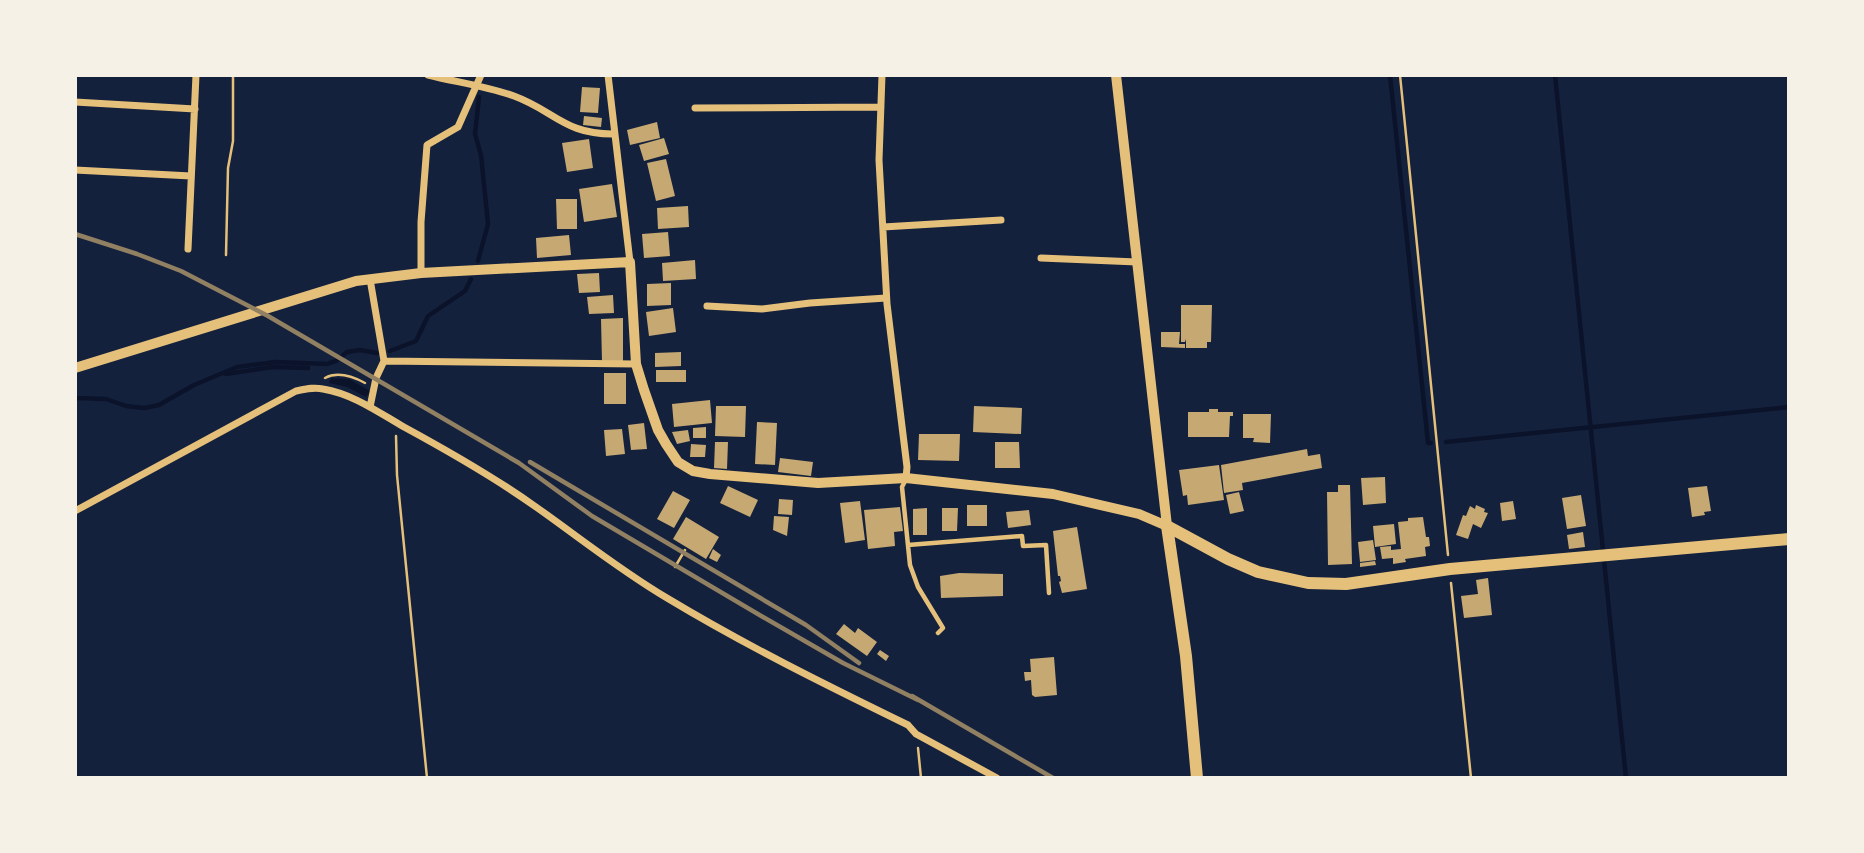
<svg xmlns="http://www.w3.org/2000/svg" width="1864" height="853" font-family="'Nunito Sans',sans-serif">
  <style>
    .water { fill: #0b132b }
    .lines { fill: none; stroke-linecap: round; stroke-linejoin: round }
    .stream { stroke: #0b132b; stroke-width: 4.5 }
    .building { fill: #c6a872 }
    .path { stroke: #e5c07b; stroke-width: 2.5 }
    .service { stroke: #e5c07b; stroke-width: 4.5 }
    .minor { stroke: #e5c07b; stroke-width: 7 }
    .tertiary { stroke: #e5c07b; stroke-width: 10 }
    .secondary { stroke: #e5c07b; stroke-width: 12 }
    .rail { stroke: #918062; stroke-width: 4.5 }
  </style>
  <rect width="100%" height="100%" fill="#14213d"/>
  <!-- water -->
  <path class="water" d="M331,378l18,1 21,12 -4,6 -19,-10 -18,-4z"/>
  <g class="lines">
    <!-- stream -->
    <path class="stream" d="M1390,75l38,368h3
      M1555,75l71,703
      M478,261l10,-37 -7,-69 -6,-21 4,-37
      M390,351l26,-10 12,-25 37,-25 6,-12
      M226,374l47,-7 35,1
      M75,398l31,1 20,7 18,2 15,-3 35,-20 43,-18 38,-5 52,2 9,-3 11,-9 13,-2 17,3
      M1446,442l343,-35"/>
  </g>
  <!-- building -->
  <path class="building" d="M582,87l18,1 -2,25 -18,-1z
    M584,116l18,2 -1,9 -18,-2z
    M657,122l3,16 -30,7 -3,-15z
    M664,138l5,16 -25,7 -5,-16z
    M589,139l4,29 -26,4 -5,-29z
    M666,159l9,37 -19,5 -9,-38z
    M612,184l5,33 -33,5 -5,-33z
    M556,199h21v30h-20z
    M688,206l1,21 -31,2 -1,-21z
    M668,232l2,24 -26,2 -2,-24z
    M569,235l2,20 -34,3 -1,-20z
    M695,260l1,19 -33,2 -1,-18z
    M599,273l1,19 -21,1 -2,-19z
    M671,283v22l-24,1v-22z
    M613,295l1,18 -25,1 -2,-17z
    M1181,305h31l-1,37h-4v6h-21v-9l-1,3h-4z
    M673,308l3,24 -27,4 -3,-24z
    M623,318v43l-21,1 -1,-43z
    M1161,332h19l-1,12h6v4l-24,-1z
    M681,352v14l-26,1v-14z
    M656,370h30v12h-30z
    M604,373h22v31h-22z
    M710,400l2,23 -38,4 -2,-23z
    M716,406h30l-1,31 -30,-1z
    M974,406l48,2 -1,26 -48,-2z
    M1209,409h9v3h15v4h-3l-1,21h-41v-25h21z
    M1243,414h28l-1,29 -17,-1 1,-4h-11z
    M757,422l20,1 -2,42 -20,-1z
    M644,423l3,26 -16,1 -3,-25z
    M706,427v11h-13v-10z
    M622,429l3,25 -19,2 -2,-26z
    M688,430l2,11 -13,3 -5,-12z
    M919,434h41l-1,27 -41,-1z
    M715,442h13l-1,27 -13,-1z
    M995,442h24l1,26h-25z
    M691,444l15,1 -1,12h-15z
    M1307,449l1,7 12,-2 2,14 -80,15 1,7 -19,3 -3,-28z
    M780,458l33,4 -2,14 -33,-4z
    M1219,465l5,35 -36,5 -1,-10 -4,1 -4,-26z
    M1385,477l1,26 -23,2 -2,-27z
    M1338,485h12l2,79 -24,1 -1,-73h11z
    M728,486l30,14 -8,17 -30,-14z
    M1707,486l4,25 -7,1 1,3 -13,2 -4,-29z
    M673,491l17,9 -16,28 -17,-9z
    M1239,492l5,19 -14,3 -4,-19z
    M1581,495l5,31 -19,3 -5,-31z
    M779,499l14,1 -1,15 -14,-1z
    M860,501l5,39 -20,3 -5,-40z
    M1513,501l3,18 -14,2 -2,-18z
    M967,505h20v21h-20z
    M1476,505l9,4 -1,3 4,1 -7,15 -8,-4 -5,15 -12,-4 7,-20 3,1 4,-10 5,3z
    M900,507l3,24 -9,1 1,14 -27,3 -4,-39z
    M927,508v27h-14v-26z
    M942,508h16l-1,23h-15z
    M1029,510l2,15 -23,3 -2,-16z
    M774,516l15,1 -2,19 -14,-6z
    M686,517l33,20 -13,22 -33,-20z
    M1423,517l3,20h3l1,9 -5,1 1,9 -21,3 1,3 -13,2v-6l-11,1 -2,-12 11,-1v4l10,-1 -3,-27 10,-1v-3z
    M1394,524l2,20 -21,3 -2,-21z
    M1077,527l10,62 -25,4 -3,-11 2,-1 -1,-5h-2l-5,-45z
    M1583,532l2,15 -16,2 -2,-14z
    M1373,540l3,20 -16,2 -2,-20z
    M713,549l8,6 -4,7 -8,-4z
    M1375,561l1,4 -16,2v-4z
    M959,573l44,1v22l-62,2 -1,-22z
    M1488,578l4,37 -28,3 -3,-22 17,-2 -2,-14z
    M844,624l11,9 3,-5 19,14 -10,14 -31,-22z
    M880,650l9,6 -3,5 -9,-7z
    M1054,657l3,38 -22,2 -3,-2 -1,-15 -6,1 -1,-9h7l-1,-13z"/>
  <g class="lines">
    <!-- path -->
    <path class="path" d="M1400,75l48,480
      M226,255l2,-87 5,-27v-66
      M325,378c13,-7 27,-2 40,5
      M396,436l1,39 30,303
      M675,567l10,-17
      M1451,583l20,195
      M918,748l3,30"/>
    <!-- service -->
    <path class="service" d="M906,479l-4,8 8,78 8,22 25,41 -5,5
      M908,545l114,-9 1,10 23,-1 3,48"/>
    <!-- minor -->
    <path class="minor" d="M428,75c28,7 58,11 86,21 41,15 51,39 101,38
      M608,75l22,187
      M882,75l-3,85 8,144 20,163 -1,11
      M75,102l120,7
      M695,108l186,-1
      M75,170l116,6
      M883,227l118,-7
      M188,249l8,-174
      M1041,258l96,4
      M421,273v-51l6,-77 31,-18 23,-52
      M370,279l14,82
      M707,306l55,3 48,-6 76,-5
      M370,407l6,-29 8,-17 252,3
      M75,511l221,-120c10,-2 17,-4 27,-2 30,5 55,23 81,38 46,25 90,50 132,80 44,31 85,64 131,91 78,47 159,87 241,127l8,9 81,44"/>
    <!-- tertiary -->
    <path class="tertiary" d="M1116,75l51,451
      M75,368l281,-87 65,-8 209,-11 6,102 8,26 14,40 8,14 12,18 15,9 17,3 108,9 88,-5 147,16 86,20 28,12"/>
    <!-- secondary -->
    <path class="secondary" d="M1167,526l61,33 30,13 50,11 38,1 104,-15 339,-30
      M1167,526l19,130 11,122"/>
    <!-- rail -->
    <path class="rail" d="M75,234l62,20 44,17 87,45 251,147 73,53 171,101 80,46 75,37
      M530,462l276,163 53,38
      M912,696l141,82"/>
  </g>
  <!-- border -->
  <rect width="1864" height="853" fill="none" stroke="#f6f1e7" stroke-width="154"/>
</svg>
